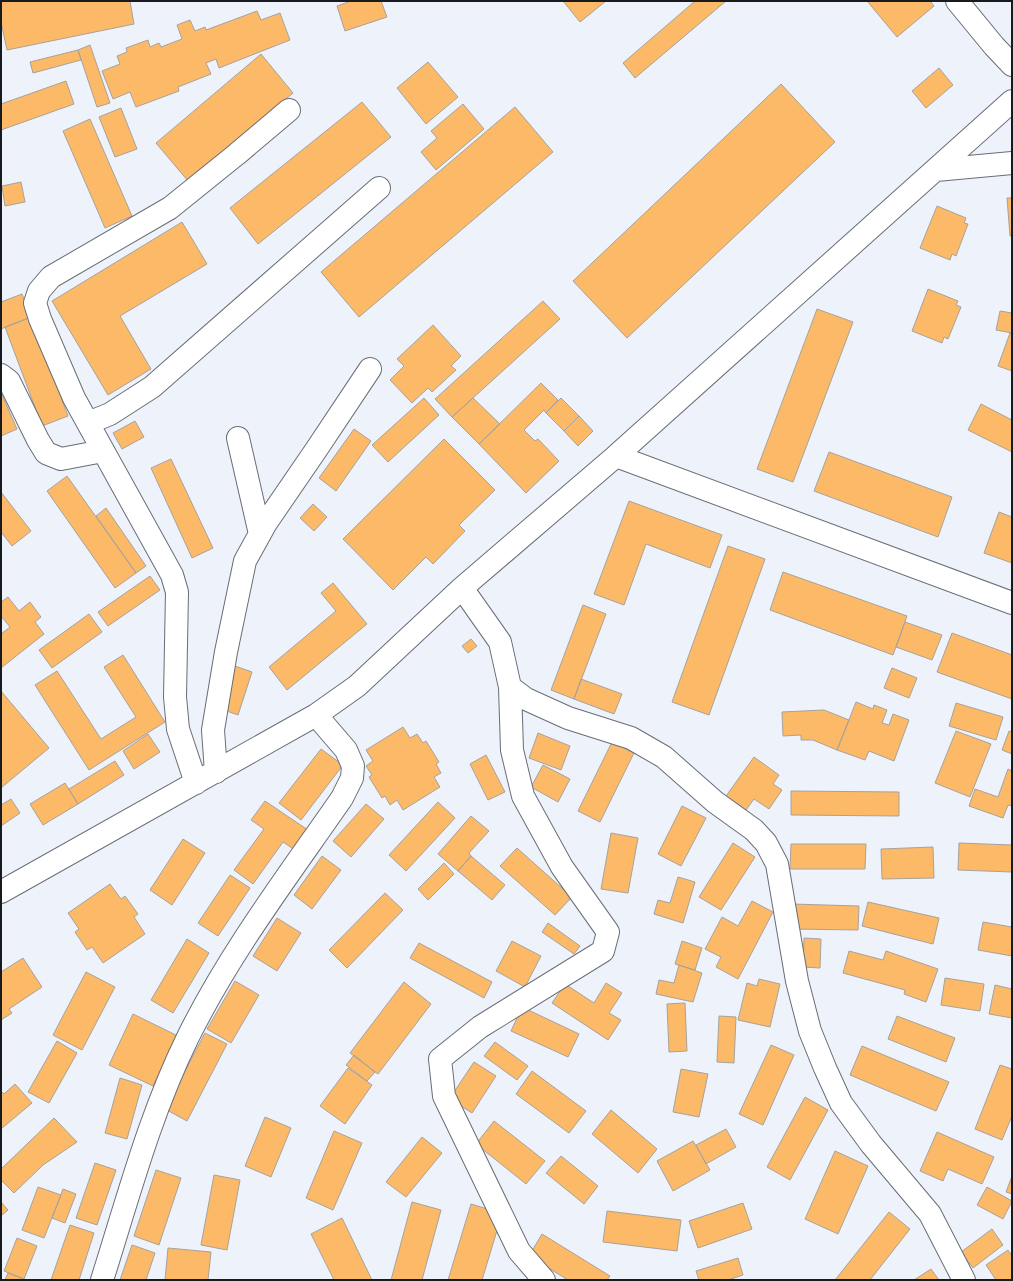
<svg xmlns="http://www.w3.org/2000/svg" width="1013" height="1281" font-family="Manrope,sans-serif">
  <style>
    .building { fill: #fcb967; stroke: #a8a29a }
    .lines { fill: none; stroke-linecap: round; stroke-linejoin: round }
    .minor-casing { stroke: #696d75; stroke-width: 24 }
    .minor { stroke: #fff; stroke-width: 22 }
  </style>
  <rect width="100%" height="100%" fill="#edf2fb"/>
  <!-- building -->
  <path class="building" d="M1,1h129l4,23 -127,26 -6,-28z
    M351,1h30l6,16 -42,14 -8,-25z
    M563,1h43l-26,21z
    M695,1h31l-91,77 -12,-15z
    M867,1h63l4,5 -37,31z
    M257,11l4,9 19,-7 10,27 -71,28 -3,-9 -10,4 5,11 -33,13 1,4 -43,16 -6,-15 -17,7 -11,-28 18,-7 -3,-8 10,-4 -1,-4 22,-8 2,7 9,-4 2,4 21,-8 -5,-14 13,-5 5,11 10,-4 1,3z
    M90,45l20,58 -13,4 -19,-57z
    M78,50l3,10 -48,13 -3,-11z
    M261,54l32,39 -105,88 -32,-38z
    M428,62l30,35 -32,27 -29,-36z
    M939,68l14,17 -27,23 -14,-17z
    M66,81l8,23 -73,26v-26z
    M781,84l54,58 -208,196 -54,-57z
    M362,102l29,35 -133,107 -28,-36z
    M463,104l21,25 -48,41 -15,-18 16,-14 -6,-7z
    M515,107l38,45 -194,165 -38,-45z
    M121,108l16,41 -22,8 -16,-40z
    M90,119l42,97 -27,12 -42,-97z
    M21,182l4,20 -20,4 -3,-20z
    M1007,198h5v38h-2z
    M937,206l29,12 -2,5 4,1 -12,32 -4,-2 -2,6 -30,-12z
    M182,222l25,42 -87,52 31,53 -43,26 -56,-94z
    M928,289l30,12 -2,4 5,2 -13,32 -4,-2 -2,6 -30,-12z
    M22,294l9,23 -30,12v-27z
    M543,301l17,18 -108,98 -17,-18z
    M817,309l36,13 -60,160 -36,-13z
    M1000,311l12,2v20l-16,-3z
    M31,317l37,99 -26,10 -37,-99z
    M433,325l28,31 -10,10 5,4 -24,22 -4,-4 -16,15 -22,-23 14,-14 -7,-7z
    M1010,333h2v38l-14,-5z
    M541,383l17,17 -12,13 -2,-3 -20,20 11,11 3,-2 21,22 -33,32 -47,-49z
    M2,395l15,34 -16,7v-40z
    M424,398l15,17 -51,47 -16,-17z
    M473,398l27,26 -21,20 -27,-27z
    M561,398l18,18 -15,15 -18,-18z
    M981,404l31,16v32l-44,-22z
    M579,416l14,15 -15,15 -14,-15z
    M135,421l9,16 -22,12 -9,-16z
    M354,429l17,12 -35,50 -17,-13z
    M444,439l51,51 -36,35 6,6 -32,33 -7,-7 -33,33 -50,-51z
    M829,452l123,45 -14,40 -124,-46z
    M171,459l42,89 -21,10 -41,-90z
    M67,476l69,97 -21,15 -68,-97z
    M1,492l30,39 -19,15 -11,-14z
    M629,501l93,34 -12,33 -64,-24 -22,61 -30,-11z
    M313,504l14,13 -13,14 -14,-13z
    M106,508l40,58 -10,7 -40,-57z
    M999,512l13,5v46l-28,-10z
    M728,546l37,13 -56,156 -37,-13z
    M783,572l124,44 -14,39 -123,-45z
    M150,576l10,14 -52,36 -10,-14z
    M333,583l34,41 -80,66 -18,-23 67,-56 -15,-18z
    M8,597l11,14 11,-9 11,15 -6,5 9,12 -43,34v-34l9,-7 -9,-11v-14z
    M583,605l23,9 -32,85 -23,-9z
    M89,614l13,18 -50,36 -13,-18z
    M905,622l37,13 -10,25 -36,-13z
    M952,633l60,22v44l-75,-27z
    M471,639l6,7 -9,7 -6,-7z
    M123,655l42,67 -76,48 -54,-85 22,-14 44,68 35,-22 -32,-50z
    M235,666l17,6 -14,43 -17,-6z
    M892,668l25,10 -8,20 -25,-10z
    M581,679l41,15 -8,20 -40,-15z
    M1,691l48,57 -48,40z
    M856,702l17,7 1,-4 13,5 -5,13 7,2 4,-11 16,6 -15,41 -25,-10 -4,9 -28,-10z
    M956,703l47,14 -7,23 -47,-14z
    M824,710l25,10 -12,30 -24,-10h-12v-5l-18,1 -1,-24z
    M403,727l7,11 7,-4 6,9 3,-2 13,21 -3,2 5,9 -7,4 6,10 -37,23 -6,-10 -7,5 -5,-9 -3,2 -13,-21 3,-2 -6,-9 7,-5 -7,-11z
    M956,731l35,13 -21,53 -35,-14z
    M1009,731l3,1v22l-10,-4z
    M538,733l32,13 -9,24 -32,-12z
    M148,734l12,18 -26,17 -11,-18z
    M612,742l22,11 -34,69 -22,-11z
    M321,749l22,16 -42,55 -22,-17z
    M486,755l19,37 -17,8 -18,-36z
    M754,757l25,18 -6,9 9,6 -13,19 -15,-10 -8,11 -20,-14z
    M115,761l9,14 -46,29 -9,-15z
    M543,765l27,14 -12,23 -27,-15z
    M1008,769l4,2v35l-4,-1 -5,13 -34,-12 6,-17 23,8z
    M65,783l13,21 -35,21 -13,-21z
    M791,791l108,1v24l-108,-1z
    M11,799l9,14 -19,13v-21z
    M265,801l43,29 -13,20 -12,-8 -30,42 -19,-14 30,-41 -13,-9z
    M438,802l17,16 -49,53 -17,-16z
    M366,804l18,15 -33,38 -18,-16z
    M682,806l24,12 -25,48 -23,-12z
    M471,816l18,15 -20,22 2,3 -13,15 -20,-17z
    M611,833l27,5 -10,55 -27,-4z
    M183,839l22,14 -33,52 -22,-15z
    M733,843l22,14 -34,53 -22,-13z
    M959,843l53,2v27l-54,-2z
    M791,844h75l-1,25h-75z
    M933,847l1,31 -52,1 -1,-30z
    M517,848l55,49 -17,18 -55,-49z
    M322,856l19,14 -29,39 -18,-14z
    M471,856l34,29 -13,15 -34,-29z
    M444,863l10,11 -26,26 -10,-11z
    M230,875l20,13 -32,48 -20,-13z
    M678,877l17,5 -12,41 -29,-9 4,-14 12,3z
    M110,884l11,15 4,-3 13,18 -4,3 11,17 -42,29 -11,-16 -5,3 -12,-18 4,-3 -11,-16z
    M385,893l18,17 -56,58 -18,-18z
    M752,901l21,11 -35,67 -22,-12 5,-10 -16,-8 17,-32 16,9z
    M868,902l71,16 -6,26 -71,-18z
    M792,904l67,2 -1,24 -66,-1z
    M277,918l24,15 -24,38 -24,-15z
    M983,922l29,5v29l-34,-6z
    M548,923l32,23 -6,8 -32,-22z
    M804,938l17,1 -1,29 -17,-1z
    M187,939l22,14 -36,60 -22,-13z
    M512,941l29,15 -16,31 -29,-16z
    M682,941l20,7 -7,22 -20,-6z
    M419,943l73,39 -8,16 -74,-40z
    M849,951l34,9 3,-9 52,18 -12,33 -22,-8 1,-4 -62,-17z
    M23,958l19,29 -33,22 3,4 -11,7v-48z
    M679,965l23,8 -9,29 -37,-8 3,-14 15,3z
    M86,972l29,15 -33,63 -29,-15z
    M945,978l39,6 -4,27 -39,-6z
    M759,979l21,5 -10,43 -32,-7 9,-37 10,3z
    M235,981l24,14 -28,48 -24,-14z
    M404,982l27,22 -53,70 -28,-21z
    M606,983l16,10 -13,20 12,7 -13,20 -56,-37 13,-19 29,19z
    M995,985l17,4v29l-23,-4z
    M685,1003l2,48 -18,1 -2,-48z
    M522,1007l57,27 -11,23 -57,-26z
    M133,1014l45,22 -25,50 -44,-21z
    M719,1016l17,1 -2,46 -17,-1z
    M897,1016l58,22 -9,24 -58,-23z
    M205,1033l22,11 -40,77 -22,-12z
    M57,1041l20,12 -28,50 -21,-11z
    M495,1042l33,24 -11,14 -33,-24z
    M771,1045l23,10 -31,70 -24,-11z
    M862,1046l87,36 -13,29 -86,-36z
    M354,1055l21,17 -8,9 -21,-16z
    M474,1062l22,14 -24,37 -14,-9 -4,-12z
    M1000,1065l12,4v47l-10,24 -27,-11z
    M348,1068l24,17 -27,39 -25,-18z
    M681,1069l27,5 -9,43 -26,-5z
    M532,1071l54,40 -17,22 -53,-39z
    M120,1078l22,7 -15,54 -22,-6z
    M15,1084l17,19 -31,26v-38l3,3z
    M805,1097l23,13 -38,70 -23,-13z
    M611,1110l46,39 -19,24 -46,-39z
    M265,1117l26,11 -20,49 -26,-11z
    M54,1118l23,24 -34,23 -29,28 -13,-13v-11z
    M494,1121l51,40 -19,23 -50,-40z
    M726,1129l10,18 -30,17 -10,-19z
    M334,1131l28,12 -29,67 -27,-12z
    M937,1132l57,25 -12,27 -34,-15 -5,12 -23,-10z
    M422,1137l20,16 -36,44 -20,-15z
    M693,1141l17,29 -37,21 -16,-30z
    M835,1151l33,15 -30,68 -33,-15z
    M561,1156l37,30 -14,18 -38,-31z
    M95,1163l21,7 -19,55 -21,-7z
    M156,1170l25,8 -22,67 -25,-9z
    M214,1175l26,5 -13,70 -26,-5z
    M1012,1176v18l-6,-2z
    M38,1187l23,8 -17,43 -22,-8z
    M987,1187l25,14 -9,18 -26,-14z
    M63,1189l13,5 -11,29 -13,-5z
    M1,1202l7,8 -7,6z
    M412,1202l29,8 -19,70h-31z
    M743,1203l9,26 -54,19 -9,-27z
    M471,1204l23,7 5,13 -17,56h-34z
    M607,1211l74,9 -4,31 -74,-9z
    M889,1212l21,17 -40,51h-35z
    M342,1218l30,62h-38l-23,-46z
    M70,1225l24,8 -15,47h-28z
    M992,1229l11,16 -30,23 -12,-16z
    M542,1234l68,42 -3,4h-39l-39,-24z
    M17,1238l20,8 -13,33 -20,-8z
    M132,1245l23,8 -9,27h-26z
    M168,1248l43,4 -3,28h-43z
    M1008,1250l4,6v24h-16l-10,-15z
    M738,1258l5,17 -15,5h-29l-3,-9z
    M931,1269l8,11h-25z
    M8,1273l16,6 -1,1h-18z"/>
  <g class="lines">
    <defs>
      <path id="minor" d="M957,1l37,45 18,19
        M936,170l76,-7
        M1,375l8,6 29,59 8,13 15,6 42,-8
        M88,423l22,-9 42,-27 227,-199
        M238,438l22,96
        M616,456l396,147
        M462,588l38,54 10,45 16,12 42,19 63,20 33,19 51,45 39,28 12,13 11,21 20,117 13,50 15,37 16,35 30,41 59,70 34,66
        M510,687l2,63 11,46 39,71 46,65 -5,19 -123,76 -40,32 4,37 75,155 25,29
        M216,772l-3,-42 13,-78 19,-91 21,-38 50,-73 54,-81
        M196,783l-18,-54 -3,-32 2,-105 -5,-17 -98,-177 -34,-79 -5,-16 4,-12 12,-14 119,-69 67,-54 52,-44
        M1,892l315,-177 41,-29 105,-98 154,-132 396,-355
        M102,1280c26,-82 48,-166 86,-243 42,-85 100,-161 154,-239l10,-20 1,-12 -7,-16 -30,-35"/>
    </defs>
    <!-- minor casing -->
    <use href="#minor" class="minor-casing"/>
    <!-- minor -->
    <use href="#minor" class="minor"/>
  </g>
  <!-- border -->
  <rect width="1013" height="1281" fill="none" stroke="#191a1d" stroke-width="4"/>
</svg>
